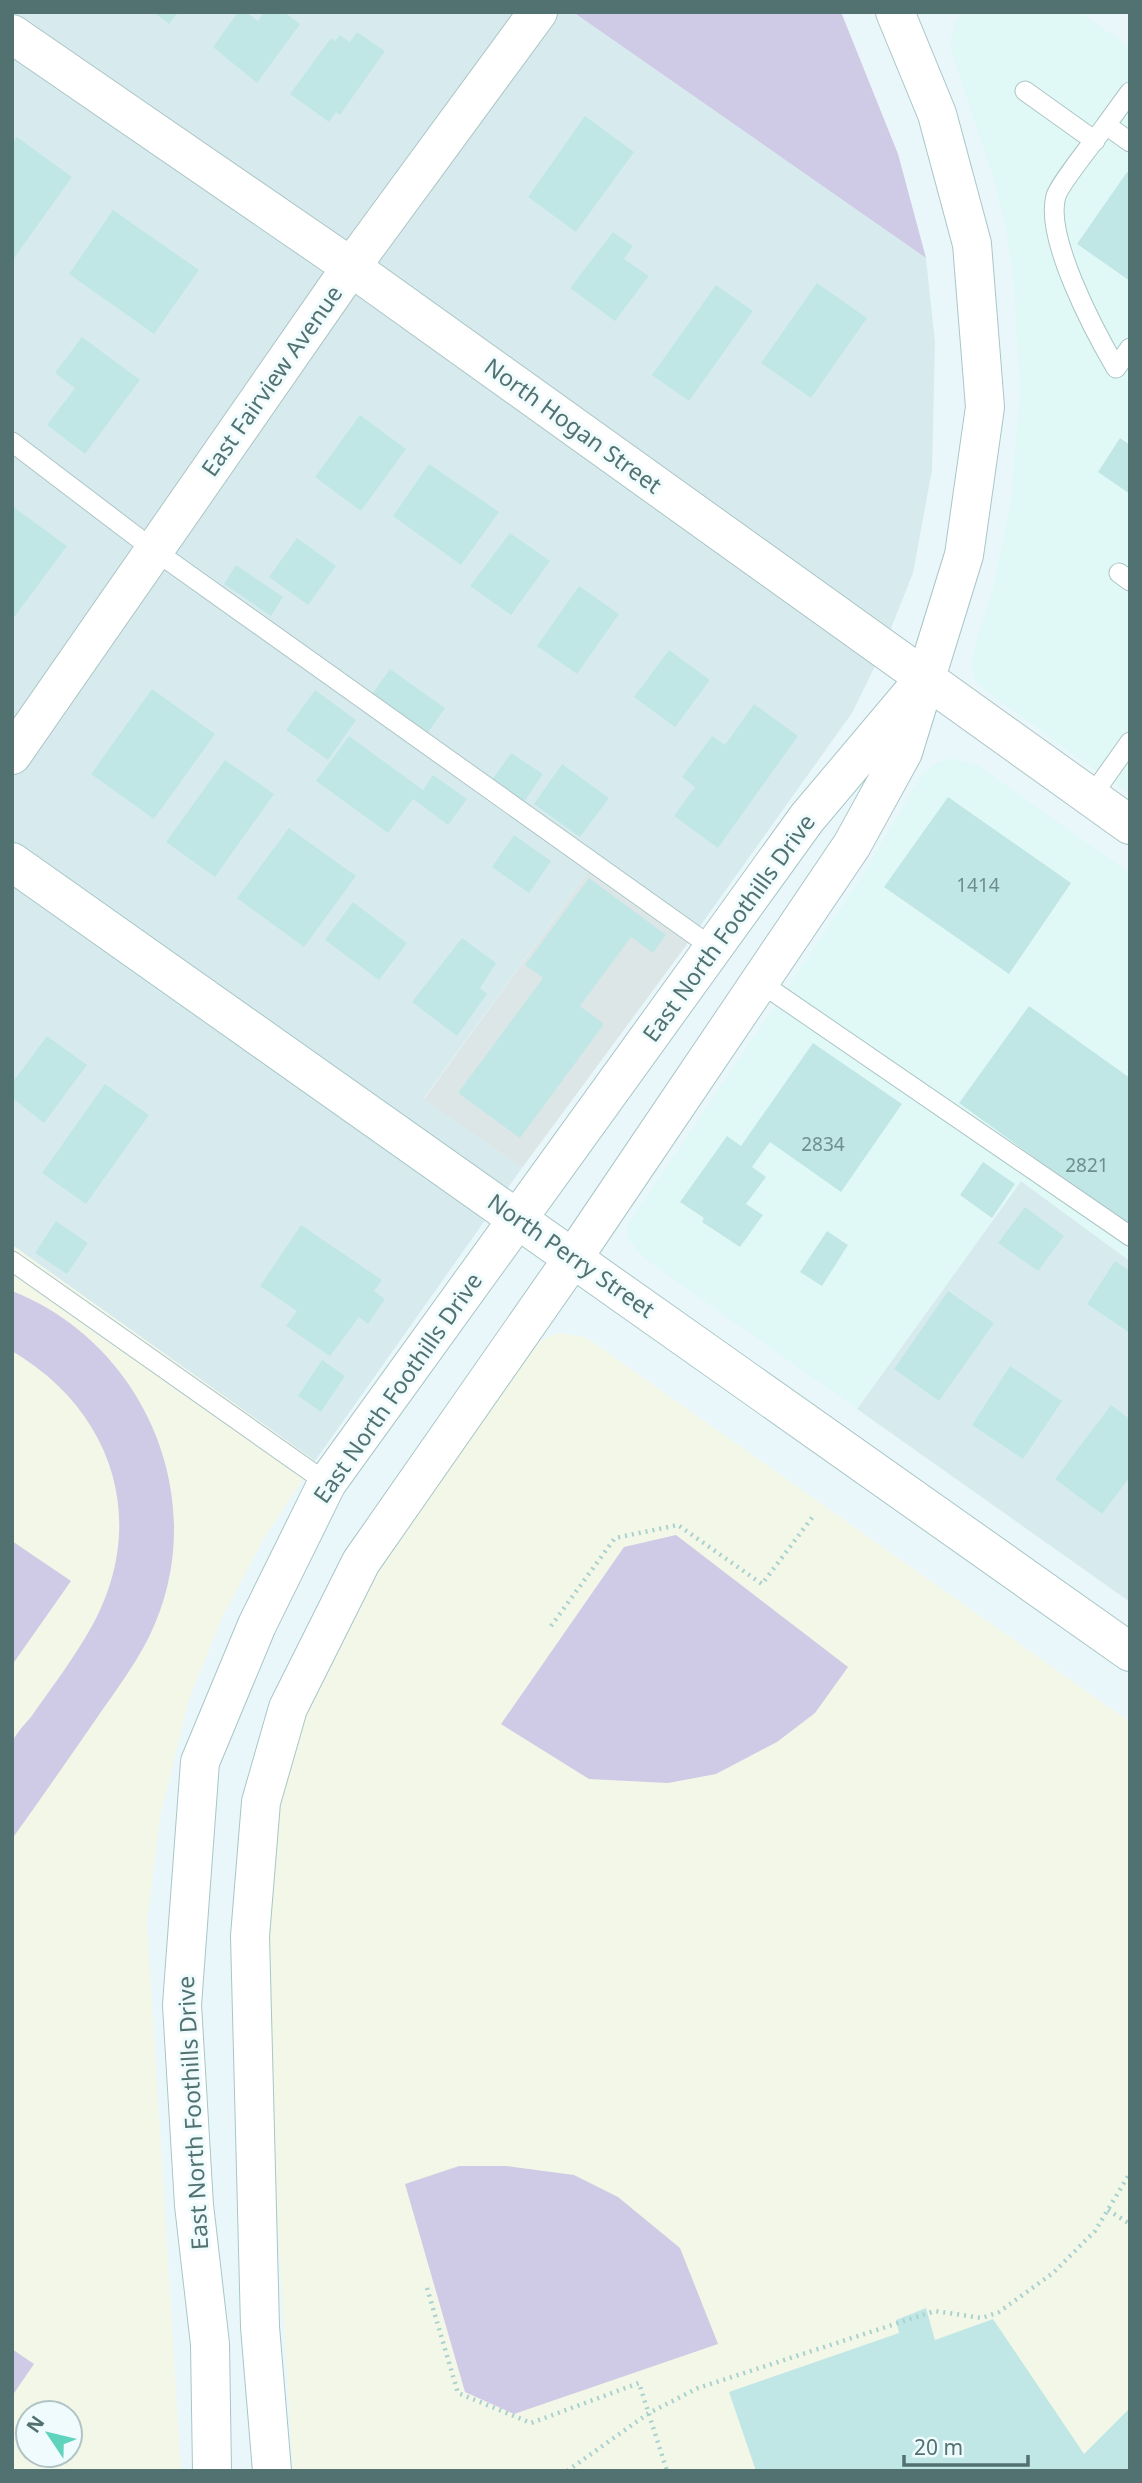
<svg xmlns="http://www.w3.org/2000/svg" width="1142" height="2483" font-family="'Noto Sans',sans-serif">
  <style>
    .residential { fill: #d7ebee }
    .commercial { fill: #e0f9f6 }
    .industrial { fill: #dde6e7 }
    .education { fill: #f3f7e7; fill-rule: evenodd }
    .green { fill: #cfcae6 }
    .building { fill: #c0e7e6 }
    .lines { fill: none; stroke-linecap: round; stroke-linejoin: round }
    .lane-casing { stroke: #acc5c5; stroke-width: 21 }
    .street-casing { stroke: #acc5c5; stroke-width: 40 }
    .secondary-casing { stroke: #a8c6c6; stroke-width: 40 }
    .path { stroke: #a8d1d0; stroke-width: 4.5; stroke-dasharray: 2 5; stroke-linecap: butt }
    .lane { stroke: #fff; stroke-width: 19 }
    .street { stroke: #fff; stroke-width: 38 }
    .secondary { stroke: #fff; stroke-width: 38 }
    .labels { text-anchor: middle; stroke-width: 6; stroke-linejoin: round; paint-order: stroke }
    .number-label { font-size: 19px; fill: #6d8f8e }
    .street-label { font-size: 23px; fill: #517270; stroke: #f0fbfd }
  </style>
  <rect width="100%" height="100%" fill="#eaf7fa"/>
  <!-- residential -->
  <path class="residential" d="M12,12h561l353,246 9,84 -3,128 -19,103 -33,83 -28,57 -164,230 -100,-71 -164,226 98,70 -207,293 -303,-216z
    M1021,1181l109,80v341l-273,-193z"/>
  <!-- commercial -->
  <path class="commercial" d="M964,12h116l50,35v748l-146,-105 -10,-12 -2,-14 3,-19 17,-53 18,-84 10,-115 -6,-106 -8,-60 -13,-50 -43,-130 5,-25z
    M951,758l28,8 151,107v388l-109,-80 -164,228 -211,-149 -19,-22v-13l235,-349 58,-99 14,-13z"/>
  <!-- industrial -->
  <path class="industrial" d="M588,872l100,71 -166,225 -98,-69z"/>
  <!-- education -->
  <path class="education" d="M12,1245l303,216 -52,79 -41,78 -33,81 -29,118 -13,106 34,548h-169zM28,2413h42v42h-42z
    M557,1333l28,4 9,6 536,379v749h-837l-31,-503 8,-117 18,-81 27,-78 60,-121 162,-228z"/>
  <!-- green -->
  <path class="green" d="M573,12h268l57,142 28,104z
    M12,1291c135,53 202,214 137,346 -15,30 -36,57 -55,85 -27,39 -54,78 -82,117 0,-19 -4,-82 0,-96 3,-9 13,-19 19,-26 18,-26 38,-52 54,-79 66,-106 34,-224 -73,-287z
    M676,1535l172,132 -33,46 -38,29 -61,32 -48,9 -79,-4 -88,-55 123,-177z
    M12,1541l59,40 -59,84z
    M459,2166h47l68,9 44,22 62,51 38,96 -204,70 -49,-22 -60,-208z
    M12,2349l22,15 -22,32z"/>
  <!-- building -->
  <path class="building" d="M153,12h25l-9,12z
    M238,12h8l12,9 6,-9h20l16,12 -43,59 -44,-36z
    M357,32l28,19 -45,64 -4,-3 -7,10 -39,-28 41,-56 4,3 5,-6 10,7z
    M585,116l49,36 -58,80 -48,-35z
    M17,137l55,40 -60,84v-117z
    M1127,172l3,1v108l-53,-37z
    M113,210l86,60 -45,64 -85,-60z
    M613,232l20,14 -9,13 25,17 -34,45 -45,-33z
    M817,283l50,35 -56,80 -50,-35z
    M716,285l37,26 -64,90 -37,-26z
    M82,337l58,43 -55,74 -38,-29 28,-37 -20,-15z
    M360,415l46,34 -45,62 -46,-34z
    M1120,438l10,7v49l-32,-22z
    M429,464l70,48 -38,53 -68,-49z
    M12,506l55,40 -55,74z
    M510,533l40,28 -39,54 -41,-29z
    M297,538l39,28 -28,39 -39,-28z
    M236,565l47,32 -12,19 -47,-32z
    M579,586l40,28 -42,60 -40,-28z
    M669,650l41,30 -35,47 -41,-30z
    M390,669l55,39 -18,26 -55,-40z
    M152,689l63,45 -61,85 -63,-45z
    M315,690l41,30 -28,40 -42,-30z
    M754,704l44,32 -80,112 -44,-32 21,-29 -13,-10 30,-41 13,9z
    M349,736l74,54 10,-15 34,24 -19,26 -35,-26 -25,34 -72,-52z
    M511,753l32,21 -19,28 -32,-22z
    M225,760l49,34 -59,83 -49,-35z
    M562,764l47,34 -29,39 -46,-33z
    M948,797l123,86 -62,91 -125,-87z
    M289,828l67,48 -52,71 -67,-49z
    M514,835l37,26 -22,32 -37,-26z
    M589,878l77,57 -13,18 -22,-16 -51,69 24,18 -84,114 -62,-45 85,-115 -18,-13z
    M353,902l54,41 -28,37 -54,-40z
    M462,938l34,25 -16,25 7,6 -30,42 -45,-34z
    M1029,1006l101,72v149l-171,-124z
    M47,1036l40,29 -43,58 -32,-25v-15z
    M813,1043l89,61 -61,88 -71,-50 -18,25 14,10 -20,27 17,11 -23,32 -38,-25 2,-4 -24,-16 47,-66 14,10z
    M105,1084l44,31 -63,89 -44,-31z
    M983,1162l32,22 -23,34 -32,-23z
    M1025,1207l39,29 -26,35 -40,-28z
    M56,1221l32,22 -21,31 -32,-21z
    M301,1225l81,55 -8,11 11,8 -17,25 -9,-7 -29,39 -44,-30 11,-15 -37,-25z
    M827,1231l21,14 -26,41 -22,-14z
    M1115,1261l15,10v62l-43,-29z
    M948,1291l46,32 -55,78 -45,-32z
    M322,1360l23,16 -24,36 -23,-16z
    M1010,1366l52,35 -39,58 -51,-34z
    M1111,1405l19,14v58l-28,37 -47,-35z
    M926,2308l9,32 58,-21 91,135 46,-46v63h-374l-27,-79 170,-59 -3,-13z"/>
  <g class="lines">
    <defs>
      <path id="lane" d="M1025,91l70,50
        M1130,92l-24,33 24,17
        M1106,125c-10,14 -46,58 -50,71 -12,41 39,136 60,172l14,-20
        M12,442l142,108 559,398
        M1119,573l11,8
        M1091,797l39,-55
        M761,983l369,253
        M12,1261l315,222"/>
      <path id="street" d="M12,34l339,233 779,558
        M12,755l339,-488 187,-255"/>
      <path id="secondary" d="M12,862l1118,790
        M212,2471l-2,-127 -16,-139 -12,-200 18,-243 57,-137 70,-142 480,-665 107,-127
        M272,2471l-12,-144 -10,-391 11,-134 27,-94 73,-146 212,-304 279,-413 51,-93 61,-197 21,-148 -13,-163 -35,-130 -42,-102"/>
    </defs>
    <!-- lane casing -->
    <use href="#lane" class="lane-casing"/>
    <!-- street casing -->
    <use href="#street" class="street-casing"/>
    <!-- secondary casing -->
    <use href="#secondary" class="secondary-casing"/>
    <!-- path -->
    <path class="path" d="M551,1626l64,-88 63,-13 84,59 52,-69
      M1108,2210l22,14
      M427,2288l31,105 73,30 108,-40 28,88
      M567,2471l82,-58 49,-25 237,-77 47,7 17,-6 54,-39 42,-42 35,-58"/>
    <!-- lane -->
    <use href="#lane" class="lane"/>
    <!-- street -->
    <use href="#street" class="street"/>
    <!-- secondary -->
    <use href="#secondary" class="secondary"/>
  </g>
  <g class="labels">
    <!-- number labels -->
    <g class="number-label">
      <text x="978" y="892">1414</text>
      <text x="823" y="1151">2834</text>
      <text x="1087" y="1172">2821</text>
    </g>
    <!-- street labels -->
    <g class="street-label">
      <text transform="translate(272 381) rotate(-55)" y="8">East Fairview Avenue</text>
      <text transform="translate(573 426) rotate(36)" y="8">North Hogan Street</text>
      <text transform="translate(729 928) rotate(-54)" y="8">East North Foothills Drive</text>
      <text transform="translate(571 1256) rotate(35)" y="8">North Perry Street</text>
      <text transform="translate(398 1388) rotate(-55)" y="8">East North Foothills Drive</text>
      <text transform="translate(193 2113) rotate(-93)" y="8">East North Foothills Drive</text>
    </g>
  </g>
  <!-- border -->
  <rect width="1142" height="2483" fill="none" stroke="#517270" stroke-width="28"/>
  <!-- north arrow -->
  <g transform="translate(49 2434) rotate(305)"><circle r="33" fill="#f0fbfd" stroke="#b0c4c5" stroke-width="2"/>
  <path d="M0-5L12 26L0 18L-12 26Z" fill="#60d3bd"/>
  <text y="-10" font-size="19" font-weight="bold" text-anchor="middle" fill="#517270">N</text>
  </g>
  <!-- scale -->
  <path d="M904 2455v10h124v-10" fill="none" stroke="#517270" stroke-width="3.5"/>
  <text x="914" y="2455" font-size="21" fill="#517270" stroke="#f0fbfd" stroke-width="5" paint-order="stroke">20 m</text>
</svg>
